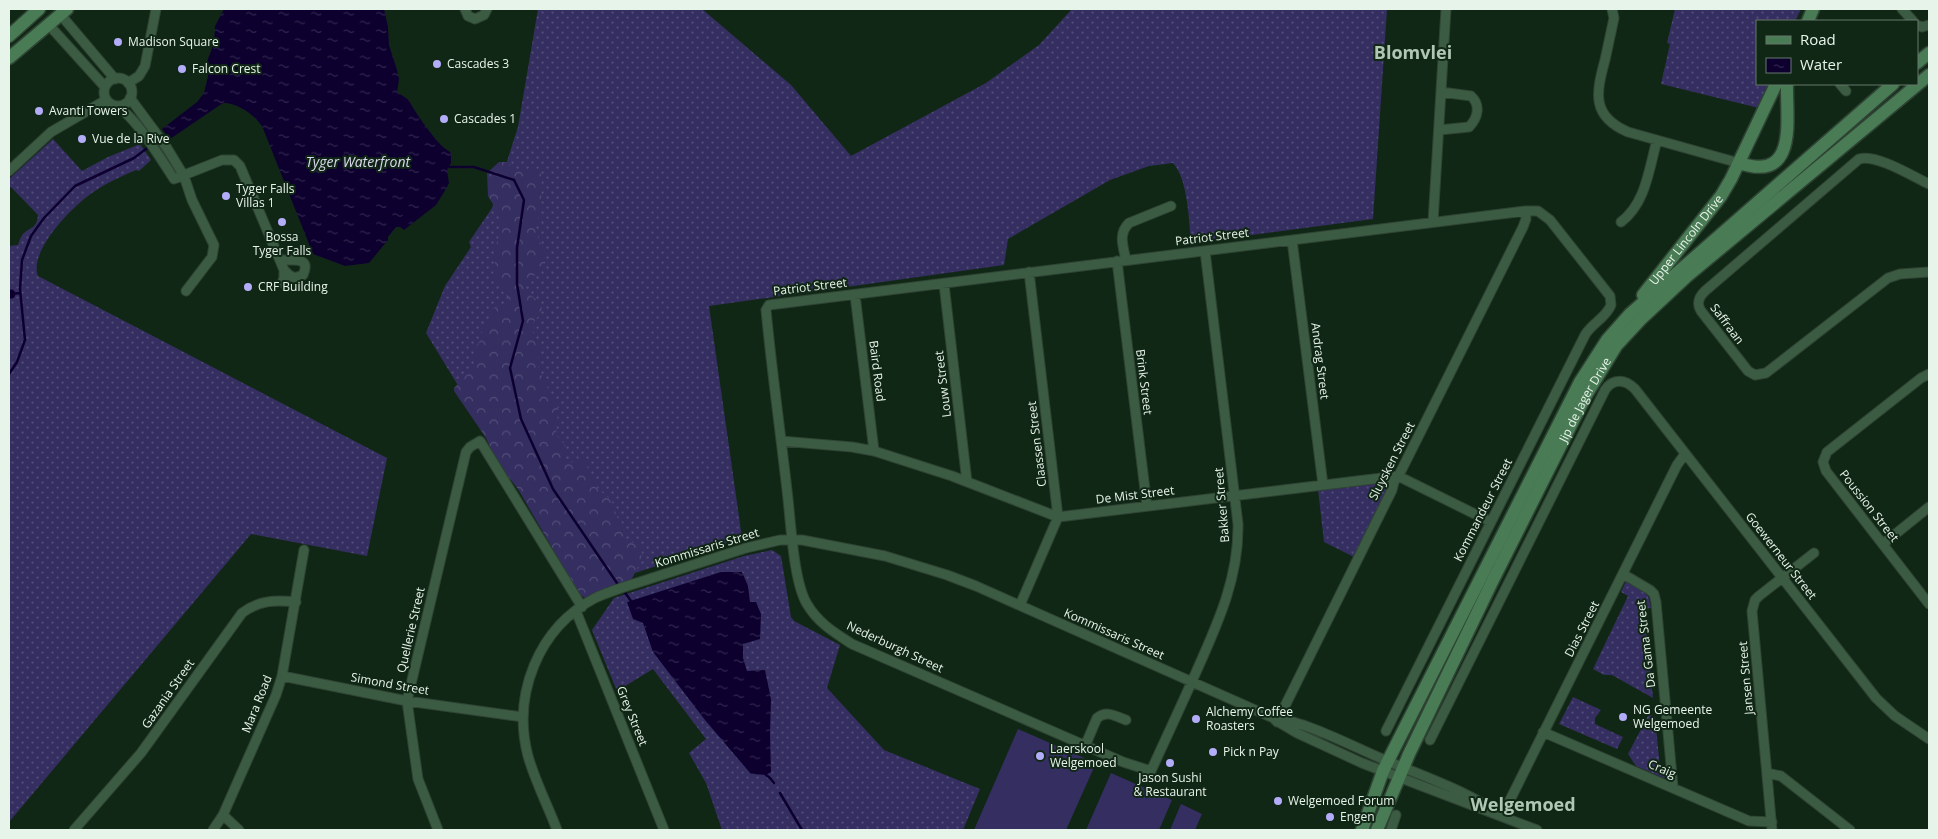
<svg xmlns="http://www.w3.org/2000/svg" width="1938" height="839" font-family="'Open Sans',sans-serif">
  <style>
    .grass { fill: url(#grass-dots) }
    .forest { fill: url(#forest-crowns) }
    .garden { fill: #352e61 }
    .water { fill: url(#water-ripples) }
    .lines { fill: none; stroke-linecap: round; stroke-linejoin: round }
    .stream { stroke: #0d002f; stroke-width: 2.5 }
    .canal { stroke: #0d002f; stroke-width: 9 }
    .street-casing { stroke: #2f4434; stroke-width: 11 }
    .secondary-casing { stroke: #2f4434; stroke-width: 15 }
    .street { stroke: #3c5b43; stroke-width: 9 }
    .secondary { stroke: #497b55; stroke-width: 12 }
    .poi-dot { fill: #b3adf9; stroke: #112716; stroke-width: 2 }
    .labels { text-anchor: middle; stroke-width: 4; stroke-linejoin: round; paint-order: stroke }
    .poi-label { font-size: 12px; fill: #e7f4e9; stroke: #112716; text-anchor: start }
    .street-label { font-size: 12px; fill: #e7f4e9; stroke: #112716 }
    .water-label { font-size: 14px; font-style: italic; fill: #dad9ef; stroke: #112716 }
    .district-label { font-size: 18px; font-weight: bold; fill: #aec8b3; stroke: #112716 }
  </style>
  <defs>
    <pattern id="grass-dots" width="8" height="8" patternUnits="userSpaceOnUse" patternTransform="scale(1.25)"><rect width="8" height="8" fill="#352e61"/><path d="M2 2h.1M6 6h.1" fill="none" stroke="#524d78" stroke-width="1.8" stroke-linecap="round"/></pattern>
    <pattern id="forest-crowns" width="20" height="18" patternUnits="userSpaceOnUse" patternTransform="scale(1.25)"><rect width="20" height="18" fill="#352e61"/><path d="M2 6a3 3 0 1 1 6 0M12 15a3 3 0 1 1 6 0" fill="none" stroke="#524d78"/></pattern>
    <pattern id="water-ripples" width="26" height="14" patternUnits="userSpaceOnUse" patternTransform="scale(1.25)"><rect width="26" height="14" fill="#0d002f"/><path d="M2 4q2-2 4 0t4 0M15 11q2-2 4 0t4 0" fill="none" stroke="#30264d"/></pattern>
  </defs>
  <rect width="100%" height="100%" fill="#112716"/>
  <!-- grass -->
  <path class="grass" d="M538,9h164l89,76 60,71 135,-73 53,-38 33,-36h315l-14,210 -182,24c-2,-22 -3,-64 -18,-80l-24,3 -39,14 -102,59 -4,26 -295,41 33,232 -159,52 -157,-257 19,-47 26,-39 -2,-5 23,-34 26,-81z
    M1675,9h126l-6,12h-38v63h12l-10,24 -98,-24 9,-40 -3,-1z
    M53,139l29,32 26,-14 32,-13 11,16 -12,11 -3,-1c-14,6 -28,12 -41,21 -21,13 -67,60 -57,85l349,182 -20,98 -116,-22 -242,288v-576l9,-1c1,-3 3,-10 6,-12 7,-6 13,-5 14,-18l-27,-28 -2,1v-9z
    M1383,481l4,3 1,5 -34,68 -30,-15 -6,-53z
    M772,550l9,6 10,61 3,4 46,24 -13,43 57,62 96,39 -17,41h-241l-16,-47 -17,-30 17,-14 -53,-70 -36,22 -25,-61 22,-32 130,-42z
    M1626,581c15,8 23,9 25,27l-7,1 9,89 -41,-23h-8l-11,-6 35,-73 -7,-4z
    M1573,697l28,13 -6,8v6l28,13 -6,12 -58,-25z
    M1649,714l6,3 5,51 7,1v7l-3,2 -28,-12 -8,-12z"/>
  <!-- forest -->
  <path class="forest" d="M499,162h7l14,9c9,-1 17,-5 22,5 -2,12 1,25 -2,36 -1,5 -4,10 -4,15 0,15 11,20 9,38 -5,10 -16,11 -20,21 5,18 30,11 8,37v12l6,12 -1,19 5,13 4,5 2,12 7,7 2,6 -2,26 9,10v16l6,2 8,-5 5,2 14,29 12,10 3,5 4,13 6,7 2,13 5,5 9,1c8,15 -3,25 -8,38l-23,7 -17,9 -6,1 -6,-4 -61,-105 -21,-27 -11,-24 -32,-47v-3c5,-5 20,-20 22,-27 1,-4 -1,-8 0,-12 2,-10 7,-5 6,-22l6,-4c3,-16 2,-16 19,-17l3,-6 -15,-18 -2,-7 2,-13 -1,-10 5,-16 1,-20 -12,-20 -1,-23z"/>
  <!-- garden -->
  <path class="garden" d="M1018,729l78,34 -30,67h-92z
    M1111,773l61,27 -13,30h-73z
    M1181,804l21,10 -7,16h-25z"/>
  <!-- water -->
  <path class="water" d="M223,9h161l4,18 1,18 8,25 2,9 -2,13 12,8c2,7 26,40 33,46 3,3 6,4 9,7v10l-4,7 2,13 -3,6 -10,16 -32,25 -4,-3h-4l-8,10v3l-19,23 -24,3 -32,-12 -51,-128c-9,-12 -24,-23 -39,-23l-53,36 -8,-10 35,-27 7,-9 4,-17 -4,-5 1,-4 9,-24 1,-17 8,-15z
    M721,572h21l6,14 2,16h6l5,12 -1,25 -17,5v14l4,13 18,-1 6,29 -1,35 1,38 -5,3 -15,-1 -46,-54 -52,-68 -10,-29 -10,-4 -6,-17z"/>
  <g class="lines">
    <!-- stream -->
    <path class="stream" d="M449,167h25l40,13 10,20 -7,48v36l6,37 -13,47 11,51 32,70 66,97
      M11,294l9,-1
      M9,374l8,-12 8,-22 -5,-51 2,-29 9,-24 13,-18 31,-32 59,-28 24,-18
      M623,590l8,11
      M766,775l4,3 4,5
      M780,793l22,37"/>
    <!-- canal -->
    <path class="canal" d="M9,294h2"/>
    <defs>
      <path id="street" d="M465,9l3,7 7,3 9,-4 3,-6
        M1612,9l2,9c-3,14 -6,28 -9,42 -9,33 -14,56 23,72l111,31
        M1902,9l11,12
        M60,14l55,65
        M48,24l57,63
        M1917,25l5,2 7,-2
        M104 92a14 14 0 1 1 28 0a14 14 0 1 1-28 0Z
        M128,83l11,-7 6,-10 11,-57
        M1840,84l6,7
        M130,98l37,50 17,28 8,24 22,45 -2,12 -26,34
        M117,106c20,13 44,53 57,73l48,-19h12l6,6 44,104v8l-2,5
        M1439,130l30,-3c9,-9 12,-22 2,-31l-30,-4
        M9,171l42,-39 55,-32
        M1929,184c-17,-8 -52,-30 -70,-25l-154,132c-6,6 -9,12 -4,20l47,60 7,4 11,-2 122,-95 12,-4 29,-2
        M1433,222l13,-213
        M1621,222c25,-19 28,-53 36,-82
        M1292,240l31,245
        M1205,251l33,273c1,53 -20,99 -41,146 -15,34 -31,68 -46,101l-28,-9 -271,-118c-17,-11 -34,-21 -45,-40 -13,-21 -16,-78 -19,-105 -7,-63 -16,-126 -22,-189l3,-5 756,-94h13l12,9 60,76 1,9c-5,13 -19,18 -26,30l-199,396
        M280,260c10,1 32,-5 23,15l-8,3 -6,-3 -5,-5
        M1126,260c-3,-14 -8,-26 3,-37l42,-17
        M1117,261l30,245
        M944,284l23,198
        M855,295l19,156
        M1929,374l-8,4 -94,74 -4,10 3,9 103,133
        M781,441l71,6 22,4 78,25 106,41 340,-41 93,46
        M1883,544l46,-37
        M1623,574l27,16 4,4 2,8 17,185
        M1020,605l38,-88 -29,-245
        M576,611l88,219
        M282,676l125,25 116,16
        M1275,720l22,13 65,30 175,67
        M1277,722l115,-232 2,-8 6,-9 123,-246 3,-8 -1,-8
        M1543,732l206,89 23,1
        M1430,740l175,-350c8,-12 20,-11 30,-1l241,309 19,18 34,23
        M1085,746l12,-28c10,-8 18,-2 29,2
        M1767,773l14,3 69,54
        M223,815l16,15
        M1502,816l175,-351 8,-11
        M74,830l67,-77 101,-140c17,-13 33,-13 54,-11
        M213,830l10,-15 53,-120 6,-19 22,-126
        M438,830l-20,-51 -11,-78 59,-249 4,-5 10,-6 102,166
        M557,830c-9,-24 -22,-49 -29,-74 -16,-61 10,-128 67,-158 17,-8 36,-13 54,-19 32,-10 65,-21 97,-31l34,-8h22l83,16 62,19 29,11 295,131c39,6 78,28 114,43 40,17 83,31 117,56
        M1391,830l5,-15
        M1772,830l-20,-219 3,-11 4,-4 55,-43"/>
      <g id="secondary">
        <path d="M1808,21l5,-12"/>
        <path d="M9,36l30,-27"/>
        <path d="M9,58l58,-49"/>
        <path d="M1917,63l12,-10"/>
        <path d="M1739,163c60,20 47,-44 48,-79"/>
        <path id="s1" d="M1643,295l78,-99 10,-17 45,-95"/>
        <path d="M1362,830l21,-59 12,-24 185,-365 27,-42 23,-26 263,-230"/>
        <path id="s2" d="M1377,830l32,-76 83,-172 94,-187 30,-49 26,-28 44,-41 243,-202"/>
      </g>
    </defs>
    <!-- street casing -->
    <use href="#street" class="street-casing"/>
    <!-- secondary casing -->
    <use href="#secondary" class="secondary-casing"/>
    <!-- street -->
    <use href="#street" class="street"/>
    <!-- secondary -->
    <use href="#secondary" class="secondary"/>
  </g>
  <!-- markers -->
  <g class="poi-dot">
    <circle cx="118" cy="42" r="5"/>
    <circle cx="437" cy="64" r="5"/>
    <circle cx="182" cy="69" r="5"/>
    <circle cx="39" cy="111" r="5"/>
    <circle cx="444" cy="119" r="5"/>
    <circle cx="82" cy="139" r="5"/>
    <circle cx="226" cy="196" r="5"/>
    <circle cx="282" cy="222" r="5"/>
    <circle cx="248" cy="287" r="5"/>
    <circle cx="1623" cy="717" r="5"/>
    <circle cx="1196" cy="719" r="5"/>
    <circle cx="1213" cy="752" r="5"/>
    <circle cx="1040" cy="756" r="5"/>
    <circle cx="1170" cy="763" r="5"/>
    <circle cx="1278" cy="801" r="5"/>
    <circle cx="1330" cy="817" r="5"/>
  </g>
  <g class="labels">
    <!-- poi labels -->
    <g class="poi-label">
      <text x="128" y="46">Madison Square</text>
      <text x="447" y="68">Cascades 3</text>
      <text x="192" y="73">Falcon Crest</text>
      <text x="49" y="115">Avanti Towers</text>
      <text x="454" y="123">Cascades 1</text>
      <text x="92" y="143">Vue de la Rive</text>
      <text x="236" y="193">Tyger Falls<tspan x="236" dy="14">Villas 1</tspan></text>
      <text x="282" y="241" text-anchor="middle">Bossa<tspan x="282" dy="14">Tyger Falls</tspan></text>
      <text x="258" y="291">CRF Building</text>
      <text x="1633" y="714">NG Gemeente<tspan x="1633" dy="14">Welgemoed</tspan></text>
      <text x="1206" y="716">Alchemy Coffee<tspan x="1206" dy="14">Roasters</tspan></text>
      <text x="1050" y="753">Laerskool<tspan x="1050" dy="14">Welgemoed</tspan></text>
      <text x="1223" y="756">Pick n Pay</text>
      <text x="1170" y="782" text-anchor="middle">Jason Sushi<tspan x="1170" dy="14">&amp; Restaurant</tspan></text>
      <text x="1288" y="805">Welgemoed Forum</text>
      <text x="1340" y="821">Engen</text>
    </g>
    <!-- street labels -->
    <g class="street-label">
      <text transform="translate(1212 237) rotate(-7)" y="4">Patriot Street</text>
      <text dy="4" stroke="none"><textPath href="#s1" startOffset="70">Upper Lincoln Drive</textPath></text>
      <text transform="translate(810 287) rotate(-7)" y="4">Patriot Street</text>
      <text transform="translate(1727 324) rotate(53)" y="4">Saffraan</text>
      <text transform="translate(1320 361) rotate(83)" y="4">Andrag Street</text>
      <text transform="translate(877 371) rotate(83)" y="4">Baird Road</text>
      <text transform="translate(1144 382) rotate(83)" y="4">Brink Street</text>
      <text transform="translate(943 384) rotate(-97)" y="4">Louw Street</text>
      <text dy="4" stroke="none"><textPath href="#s2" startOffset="478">Jip de Jager Drive</textPath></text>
      <text transform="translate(1037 444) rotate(-97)" y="4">Claassen Street</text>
      <text transform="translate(1392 461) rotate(-63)" y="4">Sluysken Street</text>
      <text transform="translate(1135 495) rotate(-7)" y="4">De Mist Street</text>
      <text transform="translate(1222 505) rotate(-95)" y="4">Bakker Street</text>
      <text transform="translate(1869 506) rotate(52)" y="4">Poussion Street</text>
      <text transform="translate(1483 510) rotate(-63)" y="4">Kommandeur Street</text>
      <text transform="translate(707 548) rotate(-17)" y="4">Kommissaris Street</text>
      <text transform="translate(1781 556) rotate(52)" y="4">Goewerneur Street</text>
      <text transform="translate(1582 629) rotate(-63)" y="4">Dias Street</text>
      <text transform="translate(411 630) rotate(-77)" y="4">Quellerie Street</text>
      <text transform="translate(1114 634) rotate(24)" y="4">Kommissaris Street</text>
      <text transform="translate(1646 644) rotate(-97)" y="4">Da Gama Street</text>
      <text transform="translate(895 647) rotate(25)" y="4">Nederburgh Street</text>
      <text transform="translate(1746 678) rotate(-95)" y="4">Jansen Street</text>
      <text transform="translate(390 684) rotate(10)" y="4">Simond Street</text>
      <text transform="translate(168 694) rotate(-55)" y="4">Gazania Street</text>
      <text transform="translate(257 704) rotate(-68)" y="4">Mara Road</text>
      <text transform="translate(632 716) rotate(68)" y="4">Grey Street</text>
      <text transform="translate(1662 769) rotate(23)" y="4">Craig</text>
    </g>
    <!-- water labels -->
    <g class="water-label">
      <text x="358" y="167">Tyger Waterfront</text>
    </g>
    <!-- district labels -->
    <g class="district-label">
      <text x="1413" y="59">Blomvlei</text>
      <text x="1523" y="811">Welgemoed</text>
    </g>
  </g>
  <!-- border -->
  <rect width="1938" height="839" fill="none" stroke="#e7f4e9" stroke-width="20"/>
  <!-- legend -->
  <rect x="1756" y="20" width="162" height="65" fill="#112716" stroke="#67796a"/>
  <rect x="1766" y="36" width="25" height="8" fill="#497b55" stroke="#67796a"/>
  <text x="1800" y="45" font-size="15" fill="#e7f4e9">Road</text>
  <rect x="1766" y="58" width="25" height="15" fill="url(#water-ripples)" stroke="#67796a"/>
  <text x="1800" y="70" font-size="15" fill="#e7f4e9">Water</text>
</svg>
